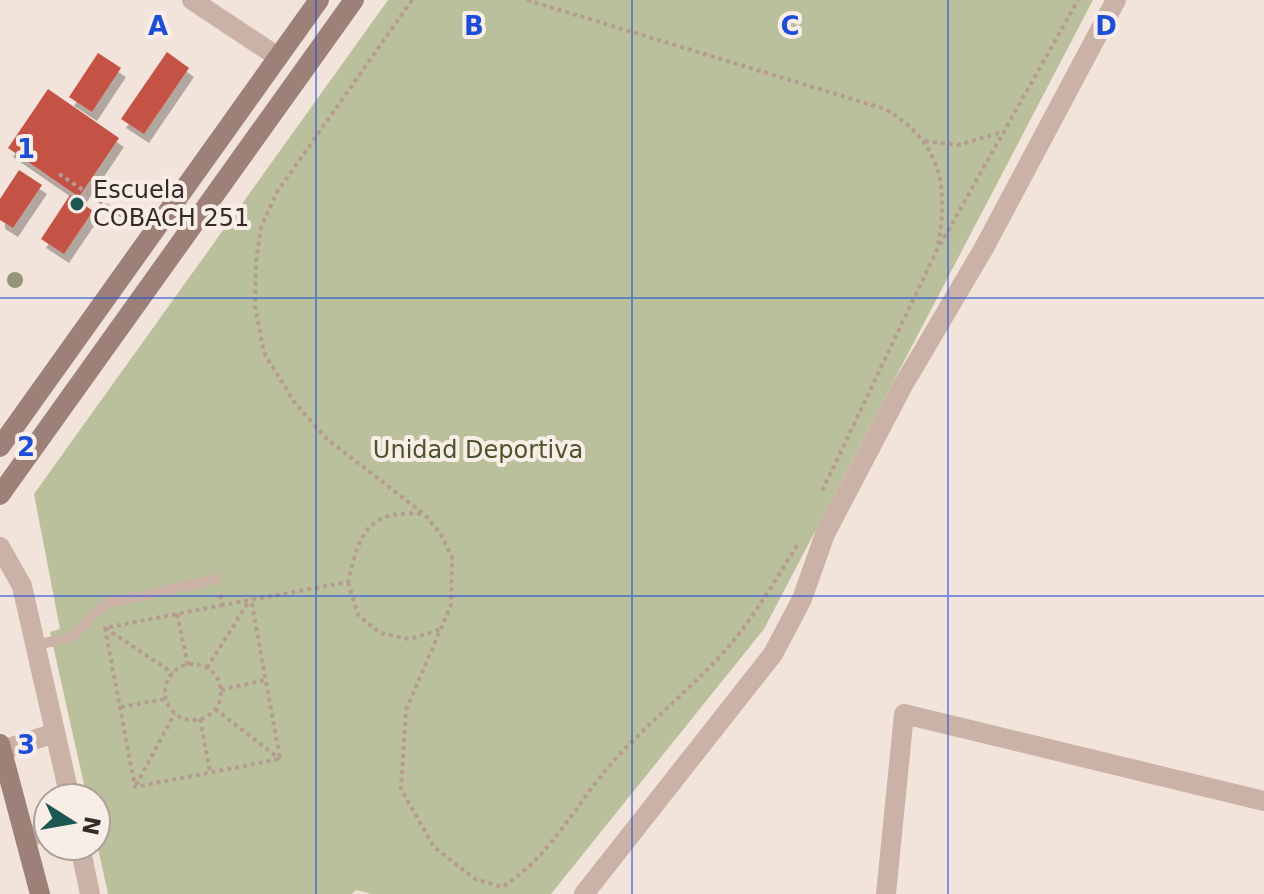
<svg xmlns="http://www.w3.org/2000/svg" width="1264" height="894" font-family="'DejaVu Sans',sans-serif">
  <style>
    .green { fill: #b9c09b }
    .building { fill: #c55245; filter: url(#shadow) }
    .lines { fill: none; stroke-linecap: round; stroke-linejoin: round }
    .path { stroke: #b59b91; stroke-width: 4; stroke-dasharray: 4 4; stroke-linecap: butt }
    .lane { stroke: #cab2a7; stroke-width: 10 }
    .street { stroke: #cab2a7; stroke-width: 20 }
    .secondary { stroke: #9d8078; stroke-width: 20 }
    .tree { fill: #96957a }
    .grid { fill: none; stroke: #1d4ed8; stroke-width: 2; stroke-opacity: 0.55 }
    .poi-dot { fill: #1d5753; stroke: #f9eee7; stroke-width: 3 }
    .labels { text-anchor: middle; stroke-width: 8; stroke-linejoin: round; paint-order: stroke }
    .poi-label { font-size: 24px; fill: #362a27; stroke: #f9eee7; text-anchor: start }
    .park-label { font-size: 24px; fill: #4b542b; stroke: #f9eee7 }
    .grid-label { font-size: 26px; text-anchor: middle; font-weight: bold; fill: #1d4ed8; stroke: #f9eee7; stroke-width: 8; stroke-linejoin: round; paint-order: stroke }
  </style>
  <defs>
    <filter id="shadow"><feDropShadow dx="5" dy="9" stdDeviation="0" flood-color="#0004"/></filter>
  </defs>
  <rect width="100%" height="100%" fill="#f2e4db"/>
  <!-- green -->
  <path class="green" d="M388,0h705l-329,629 -213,265h-180l-15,-4 -4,4h-244l-12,-55v-41h-9l-37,-166 10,-3 -26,-135z"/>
  <!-- building -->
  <path class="building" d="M167,52l22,16 -45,66 -23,-15z
    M98,53l23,15 -29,44 -23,-15z
    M48,89l71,49 -40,59 -71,-49z
    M19,170l23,15 -29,43 -13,-8v-21z
    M70,195l23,16 -29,43 -23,-15z"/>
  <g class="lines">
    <!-- path -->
    <path class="path" d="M412,0l-135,192 -16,35 -5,34 -1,45 9,47 31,50 32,36 97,75 16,19 12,24 -1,48 -45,105 -5,79 33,58 41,32 27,8c48,-30 72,-80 108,-122 35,-40 78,-73 113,-112 30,-34 52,-72 76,-111
      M527,0l358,109c58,34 64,79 52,141l-115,241
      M925,141l34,4 43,-13
      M59,174l77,51
      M940,245l138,-245
      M348,582l10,33 22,18 30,6 31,-10
      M220,595l3,10 125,-23c11,-48 20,-73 74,-68
      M223,605l-118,23 30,159 145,-28 -29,-160
      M177,614l11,51
      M105,628l68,45
      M165 692a28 28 0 1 1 56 0a28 28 0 1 1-56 0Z
      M207,668l42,-67
      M221,690l44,-10
      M121,707l45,-8
      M215,709l65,50
      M200,719l10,53
      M136,785l39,-72"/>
    <!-- lane -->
    <path class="lane" d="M36,645l36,-8 33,-33 112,-25"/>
    <!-- street -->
    <path class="street" d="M192,0l86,57
      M0,547l22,39 48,212
      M2,750l53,-17
      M26,837l22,-6
      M80,846l10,48
      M584,894l189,-240 29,-55 23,-65 77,-147 82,-139 132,-248
      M886,894l18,-180 360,87"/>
    <!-- secondary -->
    <path class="secondary" d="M0,447l319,-447
      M0,495l354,-495
      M0,744l40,150"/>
  </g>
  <!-- trees -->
  <circle class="tree" cx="15" cy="280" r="8"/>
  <!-- grid -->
  <path class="grid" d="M316,0v894M632,0v894M948,0v894M0,298h1264M0,596h1264"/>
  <!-- markers -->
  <circle class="poi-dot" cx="77" cy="204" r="8"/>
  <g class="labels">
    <!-- poi labels -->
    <g class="poi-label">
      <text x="93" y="198">Escuela<tspan x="93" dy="28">COBACH 251</tspan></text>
    </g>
    <!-- park labels -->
    <g class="park-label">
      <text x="478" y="458">Unidad Deportiva</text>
    </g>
  </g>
  <g class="grid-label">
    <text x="158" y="35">A</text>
    <text x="474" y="35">B</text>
    <text x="790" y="35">C</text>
    <text x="1106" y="35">D</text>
    <text x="26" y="158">1</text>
    <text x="26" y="456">2</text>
    <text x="26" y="754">3</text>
  </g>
  <!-- north arrow -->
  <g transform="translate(72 822) rotate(101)"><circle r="38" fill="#f9eee7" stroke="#aba09a" stroke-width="2"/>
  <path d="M0-6L14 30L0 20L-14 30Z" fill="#1d5753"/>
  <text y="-12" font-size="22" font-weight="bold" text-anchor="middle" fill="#362a27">N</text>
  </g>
</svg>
